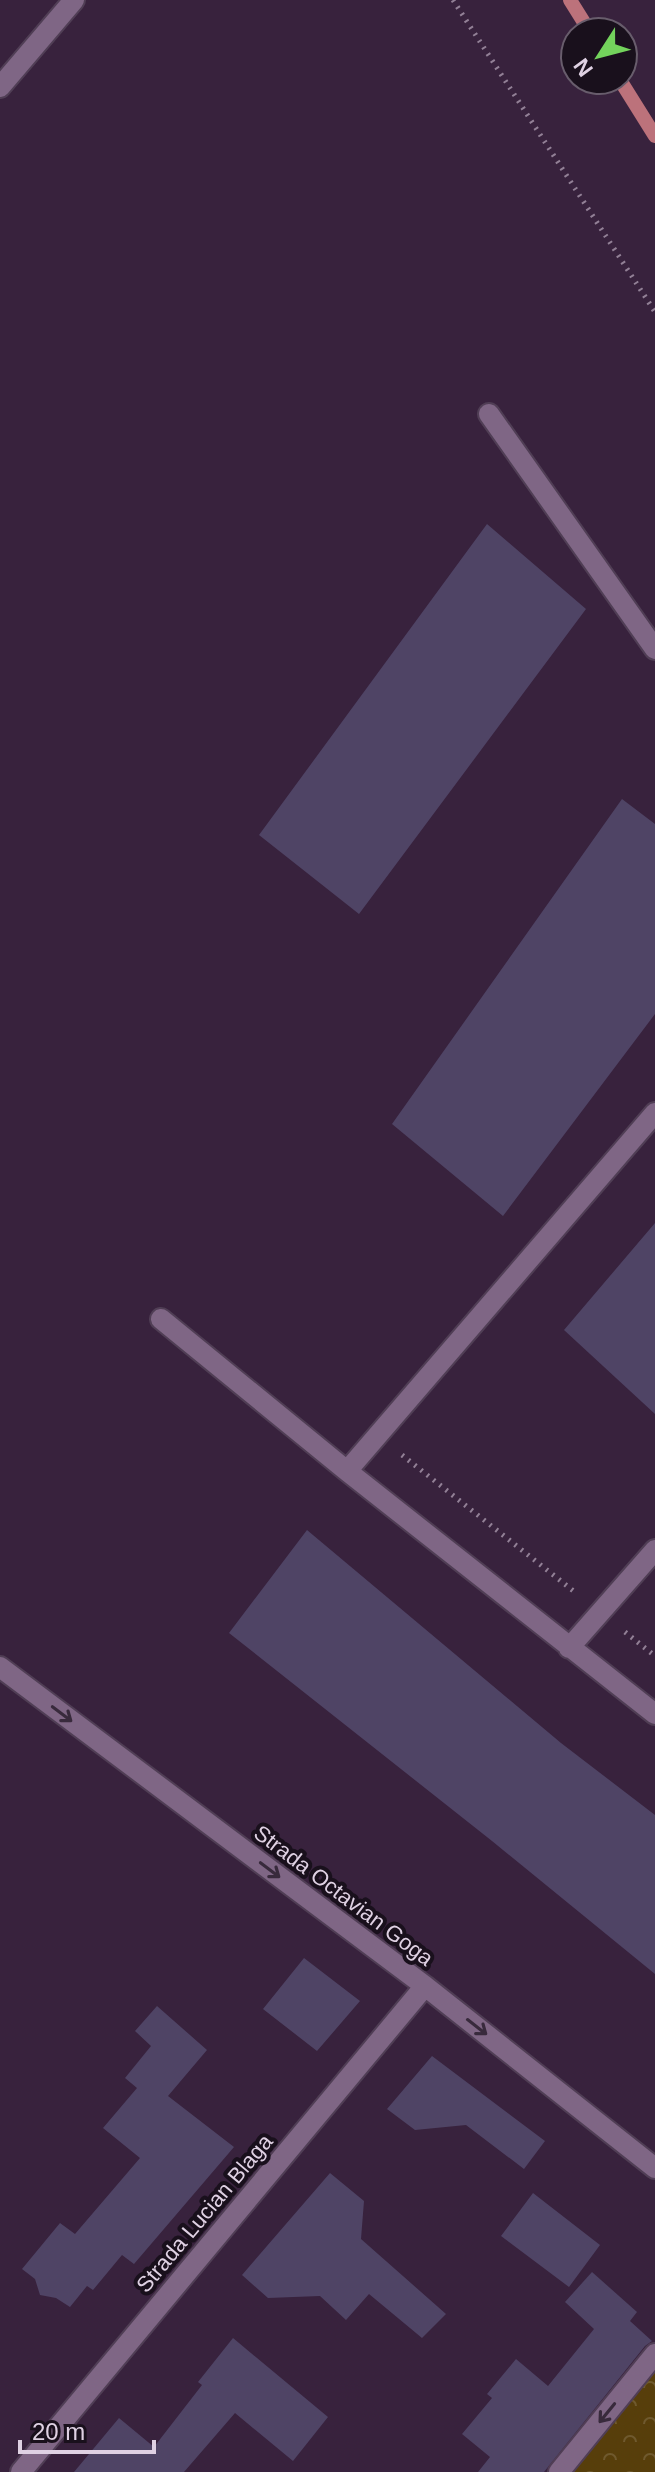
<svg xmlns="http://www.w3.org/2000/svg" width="655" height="2472" font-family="Arial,sans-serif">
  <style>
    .park { fill: url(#park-crowns) }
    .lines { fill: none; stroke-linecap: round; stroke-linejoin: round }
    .stream { stroke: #bc727b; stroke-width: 14 }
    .building { fill: #4f4465 }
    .minor-casing { stroke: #503e55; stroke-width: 24 }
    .tertiary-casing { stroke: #503e55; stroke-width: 24 }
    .path { stroke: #928096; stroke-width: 5; stroke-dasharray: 2 6; stroke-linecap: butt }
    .minor { stroke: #7f6685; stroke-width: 20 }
    .tertiary { stroke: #7f6685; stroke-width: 20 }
    .oneway { stroke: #382a3c }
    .labels { text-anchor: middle; stroke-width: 8; stroke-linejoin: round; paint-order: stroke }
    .street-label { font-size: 22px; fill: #dfd1e3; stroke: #19101c }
  </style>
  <defs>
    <pattern id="park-crowns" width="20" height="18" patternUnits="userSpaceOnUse" patternTransform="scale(2)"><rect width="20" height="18" fill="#573e0b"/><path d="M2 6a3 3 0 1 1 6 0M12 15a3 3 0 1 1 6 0" fill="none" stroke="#6f592e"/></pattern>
  </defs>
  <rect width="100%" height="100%" fill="#38223d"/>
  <!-- park -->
  <path class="park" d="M655,2354v118h-96z"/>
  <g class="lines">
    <!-- stream -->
    <path class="stream" d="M570,0l20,32
      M620,80l35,56"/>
  </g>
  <!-- building -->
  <path class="building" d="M487,524l99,85 -227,305 -100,-79z
    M622,799l33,25v190l-152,202 -111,-92z
    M655,1223v191l-91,-84z
    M307,1530l254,213 94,72v159l-163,-133 -263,-208z
    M304,1958l56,43 -43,50 -54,-42z
    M157,2006l50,44 -39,46 66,51 -100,117 -12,-9 -29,35 -6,-4 -17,21 -14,-9 -16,-3 -5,-16 -13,-10 38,-46 15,11 65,-76 -37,-30 34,-40 -12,-10 26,-32 -16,-15z
    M432,2056l113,85 -21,28 -58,-44 -51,5 -28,-21z
    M330,2173l34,28 -3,38 85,75 -24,24 -53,-44 -23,26 -26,-24 -52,2 -26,-23z
    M533,2193l67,52 -31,42 -68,-51z
    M592,2272l45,40 -7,9 22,20 -7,5 -101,126h-66l12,-15 -28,-23 30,-36 -5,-4 29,-35 32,27 46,-57 -29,-27z
    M233,2338l95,79 -35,44 -58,-48 -51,59h-110l45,-54 35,29 48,-62 -4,-3z"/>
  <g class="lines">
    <defs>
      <path id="minor" d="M489,414l166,235
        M161,1319l186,152 308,243
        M347,1471l308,-358
        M569,1648l86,-98
        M0,1667l425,319 230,182
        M21,2472l404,-486
        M559,2472l96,-118"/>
      <path id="tertiary" d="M0,87l74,-87"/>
    </defs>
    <!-- minor casing -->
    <use href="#minor" class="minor-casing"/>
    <!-- tertiary casing -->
    <use href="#tertiary" class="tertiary-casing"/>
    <!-- path -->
    <path class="path" d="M453,0l202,312
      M402,1455l174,138
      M625,1632l30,24"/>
    <!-- minor -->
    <use href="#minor" class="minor"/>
    <!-- tertiary -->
    <use href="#tertiary" class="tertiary"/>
  </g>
  <!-- one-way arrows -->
  <defs><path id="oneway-shaft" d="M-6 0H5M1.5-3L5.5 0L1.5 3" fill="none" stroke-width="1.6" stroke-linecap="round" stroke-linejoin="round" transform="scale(2)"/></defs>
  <g class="oneway">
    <use href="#oneway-shaft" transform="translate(62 1714) rotate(37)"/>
    <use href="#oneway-shaft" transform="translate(270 1870) rotate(37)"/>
    <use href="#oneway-shaft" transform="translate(477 2027) rotate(38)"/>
    <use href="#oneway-shaft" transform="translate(607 2413) rotate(129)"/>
  </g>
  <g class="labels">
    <!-- street labels -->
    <g class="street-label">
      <text transform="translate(344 1895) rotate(37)" y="8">Strada Octavian Goga</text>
      <text transform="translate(204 2213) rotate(-50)" y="8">Strada Lucian Blaga</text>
    </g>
  </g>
  <!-- north arrow -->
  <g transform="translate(599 56) rotate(234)"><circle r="38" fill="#19101c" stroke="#685d6c" stroke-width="2"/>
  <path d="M0-6L14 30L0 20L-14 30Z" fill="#73d25c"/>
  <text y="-12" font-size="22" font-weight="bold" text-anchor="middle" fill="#dfd1e3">N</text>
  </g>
  <!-- scale -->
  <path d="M20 2440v12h134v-12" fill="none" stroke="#dfd1e3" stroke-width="4"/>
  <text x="32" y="2440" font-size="24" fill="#dfd1e3" stroke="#19101c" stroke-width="6" paint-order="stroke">20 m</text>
</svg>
